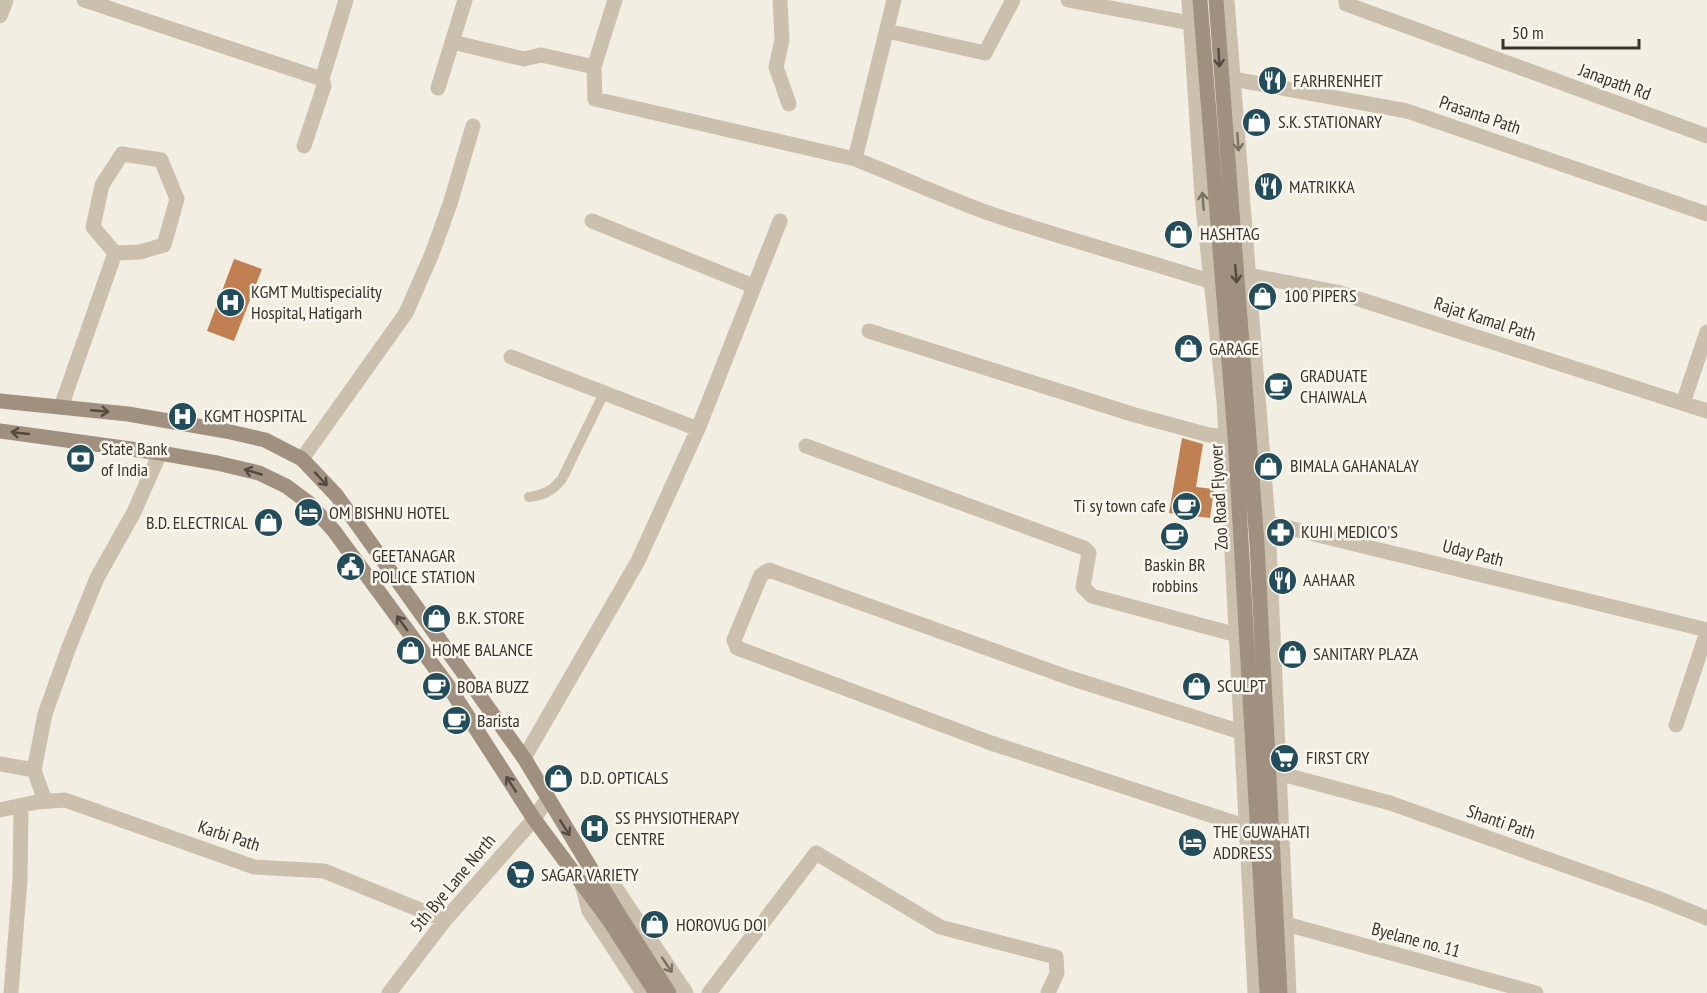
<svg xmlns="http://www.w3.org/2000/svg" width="1707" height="993" font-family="'PT Sans Narrow',sans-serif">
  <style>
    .building { fill: #c18052 }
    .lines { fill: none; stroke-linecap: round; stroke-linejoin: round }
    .service { stroke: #cbc0ae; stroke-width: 10 }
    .minor { stroke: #cbc0ae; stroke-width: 15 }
    .tertiary { stroke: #cbc0ae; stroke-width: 15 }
    .secondary { stroke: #9f907f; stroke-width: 15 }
    .secondary-bridge { stroke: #9f907f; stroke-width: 15 }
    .oneway { stroke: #534a41 }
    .oneway2 { stroke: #7b7266 }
    .labels { text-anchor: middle; stroke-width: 5; stroke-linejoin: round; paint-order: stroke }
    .poi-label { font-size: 18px; fill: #3a332c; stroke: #faf7ef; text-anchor: start }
    .street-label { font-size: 18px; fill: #3a332c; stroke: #faf7ef }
  </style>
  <rect width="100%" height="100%" fill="#f3eee2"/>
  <!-- building -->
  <path class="building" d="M234,259l28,10 -28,72 -27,-10z
    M1182,438l21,6 -7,43 18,2 -4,29 -41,-5z"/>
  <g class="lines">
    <!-- service -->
    <path class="service" d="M529,497c15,-2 23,-6 33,-18l42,-86"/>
    <!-- minor -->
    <path class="minor" d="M84,0l238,79
      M780,0l2,40 -6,27 13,37
      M1068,0l122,23
      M1346,0v4l361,132
      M0,16l6,-16
      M887,31l98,22 28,-53
      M452,42l72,17 17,-4 53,12 21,-67
      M594,67l1,32 260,60 39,-159
      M1233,79l174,32 300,103
      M438,88l27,-88
      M304,146l20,-60 -2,-7 24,-79
      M855,159c43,17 85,36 128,52 75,27 153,46 229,71
      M592,221l161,65
      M1248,275l89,17 370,119
      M869,331l266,84 74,20 17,2
      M511,357l187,72
      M1683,403l24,-71
      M61,407l54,-154 -22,-26 9,-42 20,-31 39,6 16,39 -13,46 -24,7 -25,1
      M806,446l278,102 5,5 -6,34 9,9 145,39
      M302,459l104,-146 25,-57 19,-52 23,-78
      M1257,520l450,110
      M1676,725l31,-93
      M1241,732l-171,-54 -301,-108 -8,5 -27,65 3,8 254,95 256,84
      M524,758l114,-197 60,-132 82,-208
      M0,764l34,6
      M1278,773l112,30 267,95 50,20
      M45,801l-11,-31 11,-56 24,-67 28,-69 37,-66 26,-59
      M0,810l37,-8 28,-2 189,67 70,4 121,49
      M1286,924l250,69
      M11,993l9,-113 1,-74
      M389,993l56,-73 89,-101 13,-20
      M709,993l107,-140 124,74 116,30 1,16 -9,20"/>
    <!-- tertiary -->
    <path class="tertiary" d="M1189,0l13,197 22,204 31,592
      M1227,0l41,523 21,470
      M594,873l23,17 69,103
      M582,884l7,27 54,82"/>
    <!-- secondary -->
    <path class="secondary" d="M0,401l128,13 98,17 39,9 37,19 35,37 187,262 95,157 50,78
      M0,431l160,22 57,10 42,10 27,13 23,17 25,28 115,156 85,132 75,101 47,73"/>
    <!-- secondary-bridge -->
    <path class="secondary-bridge" d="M1200,0l35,436 32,557
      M1216,0l41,544 23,449"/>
  </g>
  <!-- one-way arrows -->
  <defs><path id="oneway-shaft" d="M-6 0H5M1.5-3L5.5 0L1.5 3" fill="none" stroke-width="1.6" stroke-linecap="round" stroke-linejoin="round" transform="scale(1.5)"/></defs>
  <g class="oneway">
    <use href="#oneway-shaft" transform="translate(1219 58) rotate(87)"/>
    <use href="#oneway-shaft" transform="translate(1236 274) rotate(85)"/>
    <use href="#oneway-shaft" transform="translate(100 411) rotate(5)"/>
    <use href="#oneway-shaft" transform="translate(20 433) rotate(-174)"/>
    <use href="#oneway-shaft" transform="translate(253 472) rotate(-164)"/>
    <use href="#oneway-shaft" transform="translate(321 479) rotate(47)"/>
    <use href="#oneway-shaft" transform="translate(402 623) rotate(-126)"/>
    <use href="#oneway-shaft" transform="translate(511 784) rotate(-123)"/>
    <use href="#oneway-shaft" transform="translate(565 828) rotate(58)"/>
  </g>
  <g class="oneway2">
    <use href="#oneway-shaft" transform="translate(1238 142) rotate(86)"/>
    <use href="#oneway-shaft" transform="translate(1203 201) rotate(-95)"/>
    <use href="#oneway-shaft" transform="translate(667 965) rotate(56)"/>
  </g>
  <!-- icons -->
  <defs>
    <symbol id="restaurant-disc" viewBox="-11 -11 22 22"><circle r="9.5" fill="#234d5a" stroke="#faf7ef"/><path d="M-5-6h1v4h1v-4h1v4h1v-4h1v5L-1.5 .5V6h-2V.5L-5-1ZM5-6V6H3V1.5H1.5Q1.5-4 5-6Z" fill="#fff"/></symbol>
    <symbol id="shop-disc" viewBox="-11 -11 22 22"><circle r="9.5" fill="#234d5a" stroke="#faf7ef"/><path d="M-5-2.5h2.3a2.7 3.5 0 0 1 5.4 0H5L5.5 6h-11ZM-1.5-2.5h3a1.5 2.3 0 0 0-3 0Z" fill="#fff"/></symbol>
    <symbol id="hospital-disc" viewBox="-11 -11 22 22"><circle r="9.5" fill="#234d5a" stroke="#faf7ef"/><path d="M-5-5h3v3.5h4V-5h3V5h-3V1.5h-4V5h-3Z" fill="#fff"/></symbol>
    <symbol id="cafe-disc" viewBox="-11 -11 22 22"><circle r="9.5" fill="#234d5a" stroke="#faf7ef"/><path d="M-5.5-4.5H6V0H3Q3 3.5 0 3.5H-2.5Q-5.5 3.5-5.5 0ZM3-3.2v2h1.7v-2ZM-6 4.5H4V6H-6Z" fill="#fff"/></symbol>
    <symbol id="bank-disc" viewBox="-11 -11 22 22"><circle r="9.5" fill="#234d5a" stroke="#faf7ef"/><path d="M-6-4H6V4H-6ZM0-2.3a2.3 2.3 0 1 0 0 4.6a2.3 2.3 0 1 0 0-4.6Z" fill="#fff"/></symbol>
    <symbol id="hotel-disc" viewBox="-11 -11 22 22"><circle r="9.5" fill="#234d5a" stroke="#faf7ef"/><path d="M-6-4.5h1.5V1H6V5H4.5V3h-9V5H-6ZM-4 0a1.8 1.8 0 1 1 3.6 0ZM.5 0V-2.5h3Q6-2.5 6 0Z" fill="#fff"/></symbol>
    <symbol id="pharmacy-disc" viewBox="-11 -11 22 22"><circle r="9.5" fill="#234d5a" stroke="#faf7ef"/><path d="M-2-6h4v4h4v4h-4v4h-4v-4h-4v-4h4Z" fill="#fff"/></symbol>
    <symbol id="civic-disc" viewBox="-11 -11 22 22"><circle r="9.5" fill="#234d5a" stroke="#faf7ef"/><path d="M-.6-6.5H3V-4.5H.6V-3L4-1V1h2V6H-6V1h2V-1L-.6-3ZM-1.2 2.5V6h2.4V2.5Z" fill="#fff"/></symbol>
    <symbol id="supermarket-disc" viewBox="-11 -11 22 22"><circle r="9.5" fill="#234d5a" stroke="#faf7ef"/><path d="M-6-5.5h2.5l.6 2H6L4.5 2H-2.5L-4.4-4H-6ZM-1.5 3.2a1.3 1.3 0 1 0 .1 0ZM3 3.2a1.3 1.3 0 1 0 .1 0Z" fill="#fff"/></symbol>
  </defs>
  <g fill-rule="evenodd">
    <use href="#restaurant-disc" x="1256" y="64" width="33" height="33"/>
    <use href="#shop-disc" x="1240" y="106" width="33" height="33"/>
    <use href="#restaurant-disc" x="1252" y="170" width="33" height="33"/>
    <use href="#shop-disc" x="1162" y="218" width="33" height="33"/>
    <use href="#shop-disc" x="1246" y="280" width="33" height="33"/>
    <use href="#hospital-disc" x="214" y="286" width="33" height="33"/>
    <use href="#shop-disc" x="1172" y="332" width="33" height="33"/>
    <use href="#cafe-disc" x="1262" y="370" width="33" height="33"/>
    <use href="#hospital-disc" x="166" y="400" width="33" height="33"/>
    <use href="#bank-disc" x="64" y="442" width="33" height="33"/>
    <use href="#shop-disc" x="1252" y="450" width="33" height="33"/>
    <use href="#cafe-disc" x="1170" y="490" width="33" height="33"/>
    <use href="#hotel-disc" x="292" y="496" width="33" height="33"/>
    <use href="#shop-disc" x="252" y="506" width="33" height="33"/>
    <use href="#pharmacy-disc" x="1264" y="516" width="33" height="33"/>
    <use href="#cafe-disc" x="1158" y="520" width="33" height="33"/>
    <use href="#civic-disc" x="334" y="550" width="33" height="33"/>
    <use href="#restaurant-disc" x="1266" y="564" width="33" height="33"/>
    <use href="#shop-disc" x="420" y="602" width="33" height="33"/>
    <use href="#shop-disc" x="394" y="634" width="33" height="33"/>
    <use href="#shop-disc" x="1276" y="638" width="33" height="33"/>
    <use href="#shop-disc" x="1180" y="670" width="33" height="33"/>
    <use href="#cafe-disc" x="420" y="670" width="33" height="33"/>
    <use href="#cafe-disc" x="440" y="704" width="33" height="33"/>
    <use href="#supermarket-disc" x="1268" y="742" width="33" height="33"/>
    <use href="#shop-disc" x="542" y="762" width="33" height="33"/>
    <use href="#hospital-disc" x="578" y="812" width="33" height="33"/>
    <use href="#hotel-disc" x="1176" y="826" width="33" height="33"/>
    <use href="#supermarket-disc" x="504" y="858" width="33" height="33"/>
    <use href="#shop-disc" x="638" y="908" width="33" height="33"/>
  </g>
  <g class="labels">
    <!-- poi labels -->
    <g class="poi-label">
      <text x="1293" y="87">FARHRENHEIT</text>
      <text x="1278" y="128">S.K. STATIONARY</text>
      <text x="1289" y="193">MATRIKKA</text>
      <text x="1200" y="240">HASHTAG</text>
      <text x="251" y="298">KGMT Multispeciality<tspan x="251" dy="21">Hospital, Hatigarh</tspan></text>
      <text x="1284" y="302">100 PIPERS</text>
      <text x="1209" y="355">GARAGE</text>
      <text x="1300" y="382">GRADUATE<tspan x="1300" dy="21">CHAIWALA</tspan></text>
      <text x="204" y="422">KGMT HOSPITAL</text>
      <text x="101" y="455">State Bank<tspan x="101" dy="21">of India</tspan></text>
      <text x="1290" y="472">BIMALA GAHANALAY</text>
      <text x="1166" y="512" text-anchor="end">Ti sy town cafe</text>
      <text x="329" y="519">OM BISHNU HOTEL</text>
      <text x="248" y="529" text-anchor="end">B.D. ELECTRICAL</text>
      <text x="1301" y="538">KUHI MEDICO'S</text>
      <text x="372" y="562">GEETANAGAR<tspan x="372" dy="21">POLICE STATION</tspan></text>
      <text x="1175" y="571" text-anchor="middle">Baskin BR<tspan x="1175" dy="21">robbins</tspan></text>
      <text x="1303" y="586">AAHAAR</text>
      <text x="457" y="624">B.K. STORE</text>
      <text x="432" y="656">HOME BALANCE</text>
      <text x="1313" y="660">SANITARY PLAZA</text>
      <text x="1217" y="692">SCULPT</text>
      <text x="457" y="693">BOBA BUZZ</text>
      <text x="477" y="727">Barista</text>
      <text x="1306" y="764">FIRST CRY</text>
      <text x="580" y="784">D.D. OPTICALS</text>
      <text x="615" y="824">SS PHYSIOTHERAPY<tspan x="615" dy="21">CENTRE</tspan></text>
      <text x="1213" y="838">THE GUWAHATI<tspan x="1213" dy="21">ADDRESS</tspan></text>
      <text x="541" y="881">SAGAR VARIETY</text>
      <text x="676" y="931">HOROVUG DOI</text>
    </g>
    <!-- street labels -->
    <g class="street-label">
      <text transform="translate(1615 82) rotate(20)" y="6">Janapath Rd</text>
      <text transform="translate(1480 115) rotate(19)" y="6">Prasanta Path</text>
      <text transform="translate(1485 319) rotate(18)" y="6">Rajat Kamal Path</text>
      <text transform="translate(1219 497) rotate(-93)" y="6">Zoo Road Flyover</text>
      <text transform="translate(1473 553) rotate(14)" y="6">Uday Path</text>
      <text transform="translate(1501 822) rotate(19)" y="6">Shanti Path</text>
      <text transform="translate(229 836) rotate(18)" y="6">Karbi Path</text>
      <text transform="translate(453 883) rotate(-50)" y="6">5th Bye Lane North</text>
      <text transform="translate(1416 940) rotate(15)" y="6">Byelane no. 11</text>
    </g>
  </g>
  <!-- scale -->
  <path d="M1503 39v9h136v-9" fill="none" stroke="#3a332c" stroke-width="3"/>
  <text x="1512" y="39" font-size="18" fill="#3a332c" stroke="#faf7ef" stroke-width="4.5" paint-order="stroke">50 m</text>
</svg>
